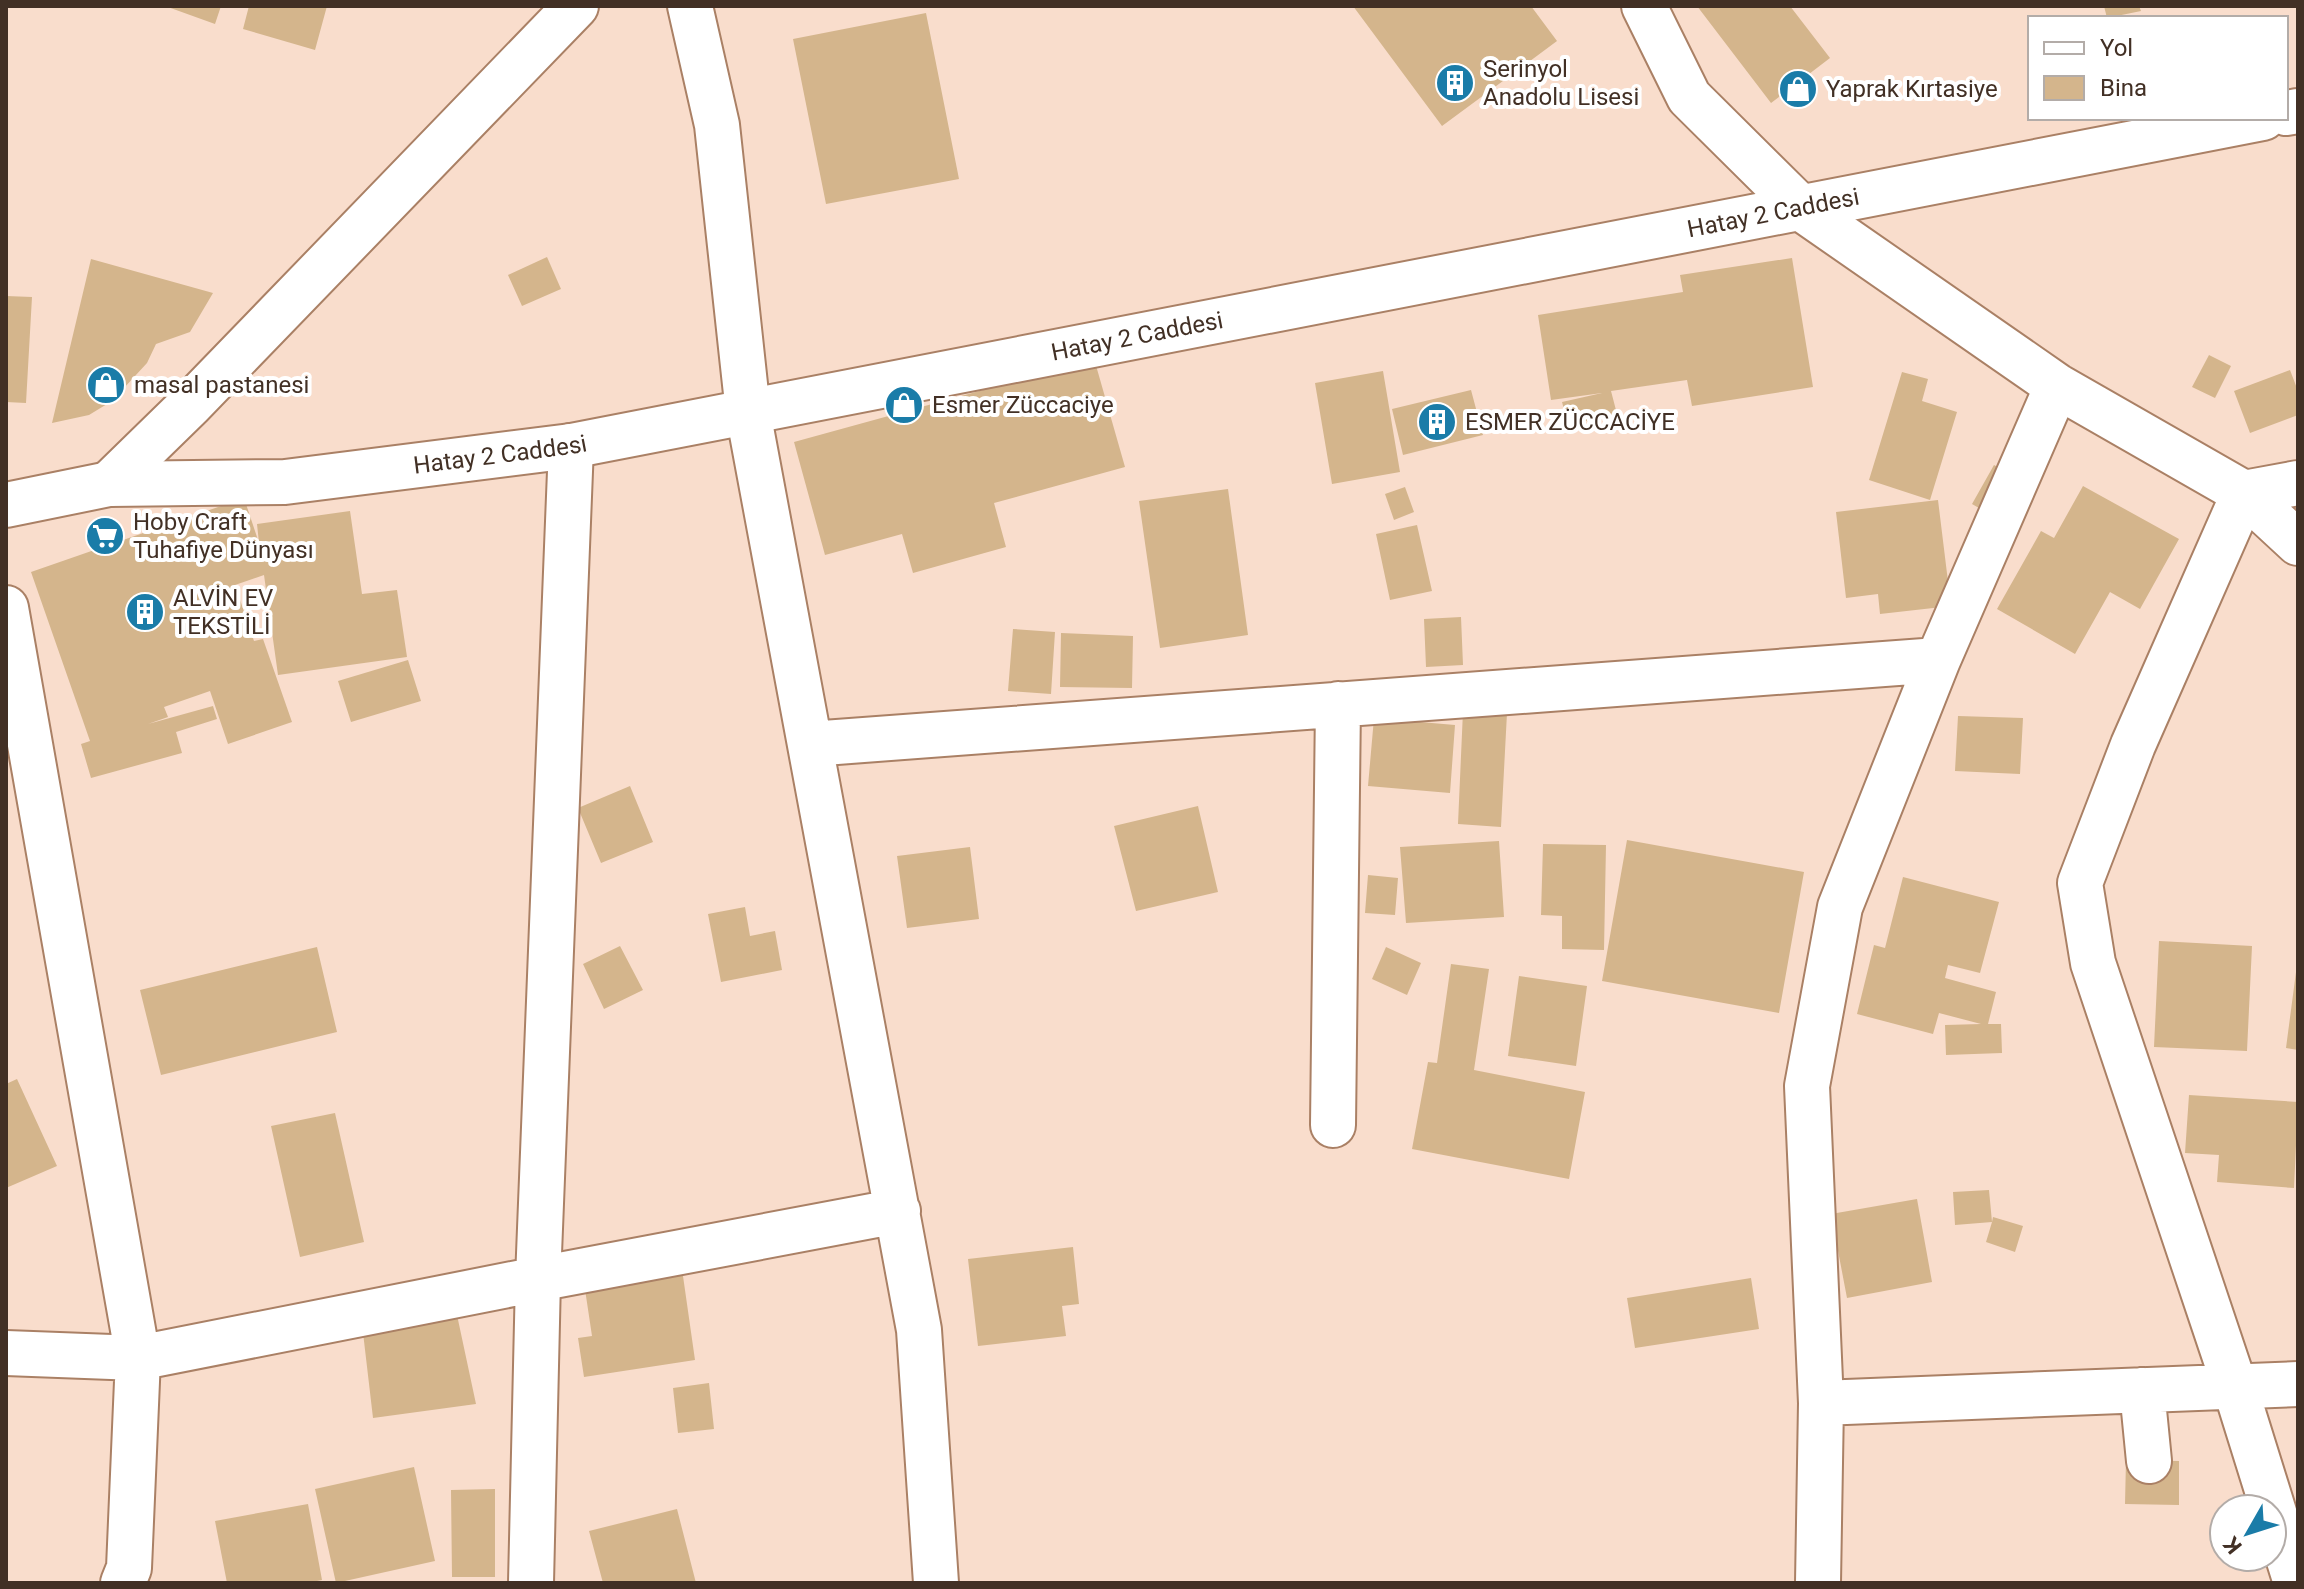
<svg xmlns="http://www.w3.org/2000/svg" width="2304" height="1589" font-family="Roboto,sans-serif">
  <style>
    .building { fill: #d4b58c }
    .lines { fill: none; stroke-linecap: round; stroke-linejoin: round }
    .street-casing { stroke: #aa8065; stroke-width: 48 }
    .secondary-casing { stroke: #aa8065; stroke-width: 48 }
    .street { stroke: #fff; stroke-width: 44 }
    .secondary { stroke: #fff; stroke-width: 44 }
    .labels { text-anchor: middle; stroke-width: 8; stroke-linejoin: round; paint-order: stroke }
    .poi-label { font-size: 24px; fill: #423025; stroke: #fff; text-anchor: start }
    .street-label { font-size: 24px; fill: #423025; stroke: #fff }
  </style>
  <rect width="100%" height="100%" fill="#f9ddcc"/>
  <!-- building -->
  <path class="building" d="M165,6h56l-6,18z
    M249,6h78l-12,44 -72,-21z
    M1353,6h178l26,35 -115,85z
    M1697,6h93l40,52 -59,45z
    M2104,6h35l2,5 -34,7z
    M926,13l33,166 -133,25 -33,-165z
    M547,257l14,32 -39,17 -14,-31z
    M1792,258l21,129 -121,19 -5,-26 -76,11 6,23 -49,11 -6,-23 40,-9 -51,7 -13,-85 145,-23 -3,-17z
    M91,259l122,34 -23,39 -34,12 -9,19 -35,38 -23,14 -37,8z
    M6,296l26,1 -6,106 -20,-1z
    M1093,355l32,112 -131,36 12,44 -93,26 -11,-39 -77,21 -31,-113 189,-52 -1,-4z
    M2209,355l22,11 -16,32 -23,-11z
    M2290,370l8,21v24l-48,18 -16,-42z
    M1383,371l17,101 -68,12 -17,-101z
    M1902,372l26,7 -6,22 35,11 -27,88 -61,-20z
    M1471,390l12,45 -80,20 -11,-46z
    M1994,465l19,10 -22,40 -19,-11z
    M2083,486l96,53 -39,70 -30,-17 -35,62 -78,-45 44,-78 13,7z
    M1405,487l9,25 -20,8 -9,-26z
    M1228,489l20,146 -88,13 -21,-147z
    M244,498l15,45 -2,-19 93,-13 12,83 35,-4 10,67 -129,18 -14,-100 -29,10 19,56 9,-2 29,83 -64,22 -18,-53 -46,16 4,10 -20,7 65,-18 4,13 -41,13 6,21 -91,25 -10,-34 9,-3 -59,-169z
    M1938,500l13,106 -71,8 -2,-20 -32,4 -10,-86z
    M1417,525l15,66 -42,9 -14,-66z
    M1461,617l2,48 -37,2 -2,-48z
    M1013,629l42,3 -4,62 -43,-3z
    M1061,633l72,3 -1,52 -72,-1z
    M408,660l13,41 -70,21 -13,-41z
    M1463,711l44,2 -6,114 -43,-3z
    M1958,716l65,2 -3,56 -65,-3z
    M1374,718l81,7 -5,68 -82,-7z
    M630,786l23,56 -52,21 -23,-55z
    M1198,806l20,86 -82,19 -22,-85z
    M1627,840l177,32 -25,141 -177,-32z
    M1499,841l5,76 -98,6 -6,-76z
    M1543,844l63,1 -2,105 -42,-1v-33l-21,-1z
    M970,847l9,72 -72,9 -10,-72z
    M1368,875l30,3 -3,37 -30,-2z
    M1903,877l96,25 -19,71 -32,-8 -3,13 51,14 -8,32h13l1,29 -56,2 -1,-30 36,-1 -42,-11 -6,21 -76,-20 17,-69 11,3z
    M745,907l5,29 25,-5 7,39 -61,12 -13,-68z
    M2159,941l93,5 -5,105 -93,-4z
    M620,946l23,44 -39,19 -21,-45z
    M317,947l20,85 -176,43 -21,-85z
    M1386,947l35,16 -14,32 -35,-16z
    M1451,964l38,5 -15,101 111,22 -16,87 -157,-30 16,-87 9,1z
    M2296,972l2,1v77l-12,-2z
    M1519,976l68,10 -11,80 -68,-10z
    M17,1079l40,87 -51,22v-104z
    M2189,1095l109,7 -4,86 -77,-6 2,-27 -34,-2z
    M335,1113l29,129 -64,15 -29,-131z
    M1989,1190l3,32 1,-5 30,9 -8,26 -29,-10 6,-20 -37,3 -2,-33z
    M1917,1199l15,83 -85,16 -16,-84z
    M1073,1247l6,57 -17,2 4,30 -88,10 -10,-87z
    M681,1262l14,98 -111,17 -6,-39 14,-2 -9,-60z
    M1751,1278l8,51 -124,19 -8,-50z
    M457,1315l19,89 -103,14 -11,-94z
    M709,1383l5,46 -36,4 -5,-45z
    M2126,1460l53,1v44l-54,-1z
    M414,1467l21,94 -99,22 -21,-94z
    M495,1489v88h-43l-1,-87z
    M308,1504l14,76 -15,3h-80l-12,-62z
    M677,1509l19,74h-93l-14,-52z"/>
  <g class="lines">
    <defs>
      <path id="street" d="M690,6l27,119 31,287 171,918 17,253
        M1644,6l45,91 113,112 255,177 187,107 54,50
        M571,446l-33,833 360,-68
        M109,484l82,-80 385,-398
        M6,608l132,750 -9,210 -6,15
        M810,744l1128,-84
        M1333,1125l5,-421
        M6,1353l132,5 400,-79 -7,304
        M2142,1390l7,71
        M1821,1403l477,-19
        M1818,1583l3,-180 -14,-317 33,-179 98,-247 119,-274
        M2296,1583l-61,-196 -142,-424 -13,-80 53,-138 111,-252 54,-10"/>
      <g id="secondary">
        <path d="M2286,113l12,-2"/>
        <path id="s1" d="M6,505l103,-21 176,-2 286,-36 1692,-328"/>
      </g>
    </defs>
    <!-- street casing -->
    <use href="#street" class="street-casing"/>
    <!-- secondary casing -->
    <use href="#secondary" class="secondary-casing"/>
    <!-- street -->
    <use href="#street" class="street"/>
    <!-- secondary -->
    <use href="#secondary" class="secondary"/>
  </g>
  <!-- icons -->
  <defs>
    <symbol id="building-disc" viewBox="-11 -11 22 22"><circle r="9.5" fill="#1a7ca8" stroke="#fff"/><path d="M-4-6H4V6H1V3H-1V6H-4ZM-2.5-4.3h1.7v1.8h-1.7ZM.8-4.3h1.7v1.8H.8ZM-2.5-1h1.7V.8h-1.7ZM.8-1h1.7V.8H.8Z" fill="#fff"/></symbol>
    <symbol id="shop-disc" viewBox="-11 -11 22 22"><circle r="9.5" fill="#1a7ca8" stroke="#fff"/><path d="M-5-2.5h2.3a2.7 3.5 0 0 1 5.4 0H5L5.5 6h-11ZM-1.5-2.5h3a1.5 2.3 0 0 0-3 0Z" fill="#fff"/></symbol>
    <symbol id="supermarket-disc" viewBox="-11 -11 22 22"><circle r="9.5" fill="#1a7ca8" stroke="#fff"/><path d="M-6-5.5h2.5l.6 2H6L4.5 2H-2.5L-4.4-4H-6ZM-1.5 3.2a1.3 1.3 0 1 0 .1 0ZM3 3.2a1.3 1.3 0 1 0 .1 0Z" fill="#fff"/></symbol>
  </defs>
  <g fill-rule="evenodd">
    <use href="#building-disc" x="1433" y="61" width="44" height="44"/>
    <use href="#shop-disc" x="1776" y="67" width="44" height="44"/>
    <use href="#shop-disc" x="84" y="363" width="44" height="44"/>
    <use href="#shop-disc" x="882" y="383" width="44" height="44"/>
    <use href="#building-disc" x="1415" y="400" width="44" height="44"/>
    <use href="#supermarket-disc" x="83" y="514" width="44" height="44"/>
    <use href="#building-disc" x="123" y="590" width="44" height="44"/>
  </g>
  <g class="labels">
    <!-- poi labels -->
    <g class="poi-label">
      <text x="1483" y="77">Serinyol<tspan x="1483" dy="28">Anadolu Lisesi</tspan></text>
      <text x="1826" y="97">Yaprak Kırtasiye</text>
      <text x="134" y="393">masal pastanesi</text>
      <text x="932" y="413">Esmer Züccaciye</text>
      <text x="1465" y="430">ESMER ZÜCCACİYE</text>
      <text x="133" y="530">Hoby Craft<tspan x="133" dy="28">Tuhafiye Dünyası</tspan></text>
      <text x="173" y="606">ALVİN EV<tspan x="173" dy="28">TEKSTİLİ</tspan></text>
    </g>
    <!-- street labels -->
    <g class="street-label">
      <text dy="8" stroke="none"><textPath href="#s1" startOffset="1794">Hatay 2 Caddesi</textPath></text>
      <text dy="8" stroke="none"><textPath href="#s1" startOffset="1146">Hatay 2 Caddesi</textPath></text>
      <text dy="8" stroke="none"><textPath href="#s1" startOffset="498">Hatay 2 Caddesi</textPath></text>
    </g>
  </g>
  <!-- border -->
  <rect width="2304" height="1589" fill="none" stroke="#423025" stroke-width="16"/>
  <!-- legend -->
  <rect x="2028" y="16" width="260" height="104" fill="#ffffff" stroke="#b3aca8" stroke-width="2"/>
  <rect x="2044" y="42" width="40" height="12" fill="#ffffff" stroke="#b3aca8" stroke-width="2"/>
  <text x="2100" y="56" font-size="24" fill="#423025">Yol</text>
  <rect x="2044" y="76" width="40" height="24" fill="#d4b58c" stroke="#b3aca8" stroke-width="2"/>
  <text x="2100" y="96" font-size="24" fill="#423025">Bina</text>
  <!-- north arrow -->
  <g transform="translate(2248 1533) rotate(231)"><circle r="38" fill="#ffffff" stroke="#b3aca8" stroke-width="2"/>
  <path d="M0-6L14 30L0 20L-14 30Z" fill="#1a7ca8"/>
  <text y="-12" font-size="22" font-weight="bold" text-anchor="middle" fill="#423025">K</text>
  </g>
</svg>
